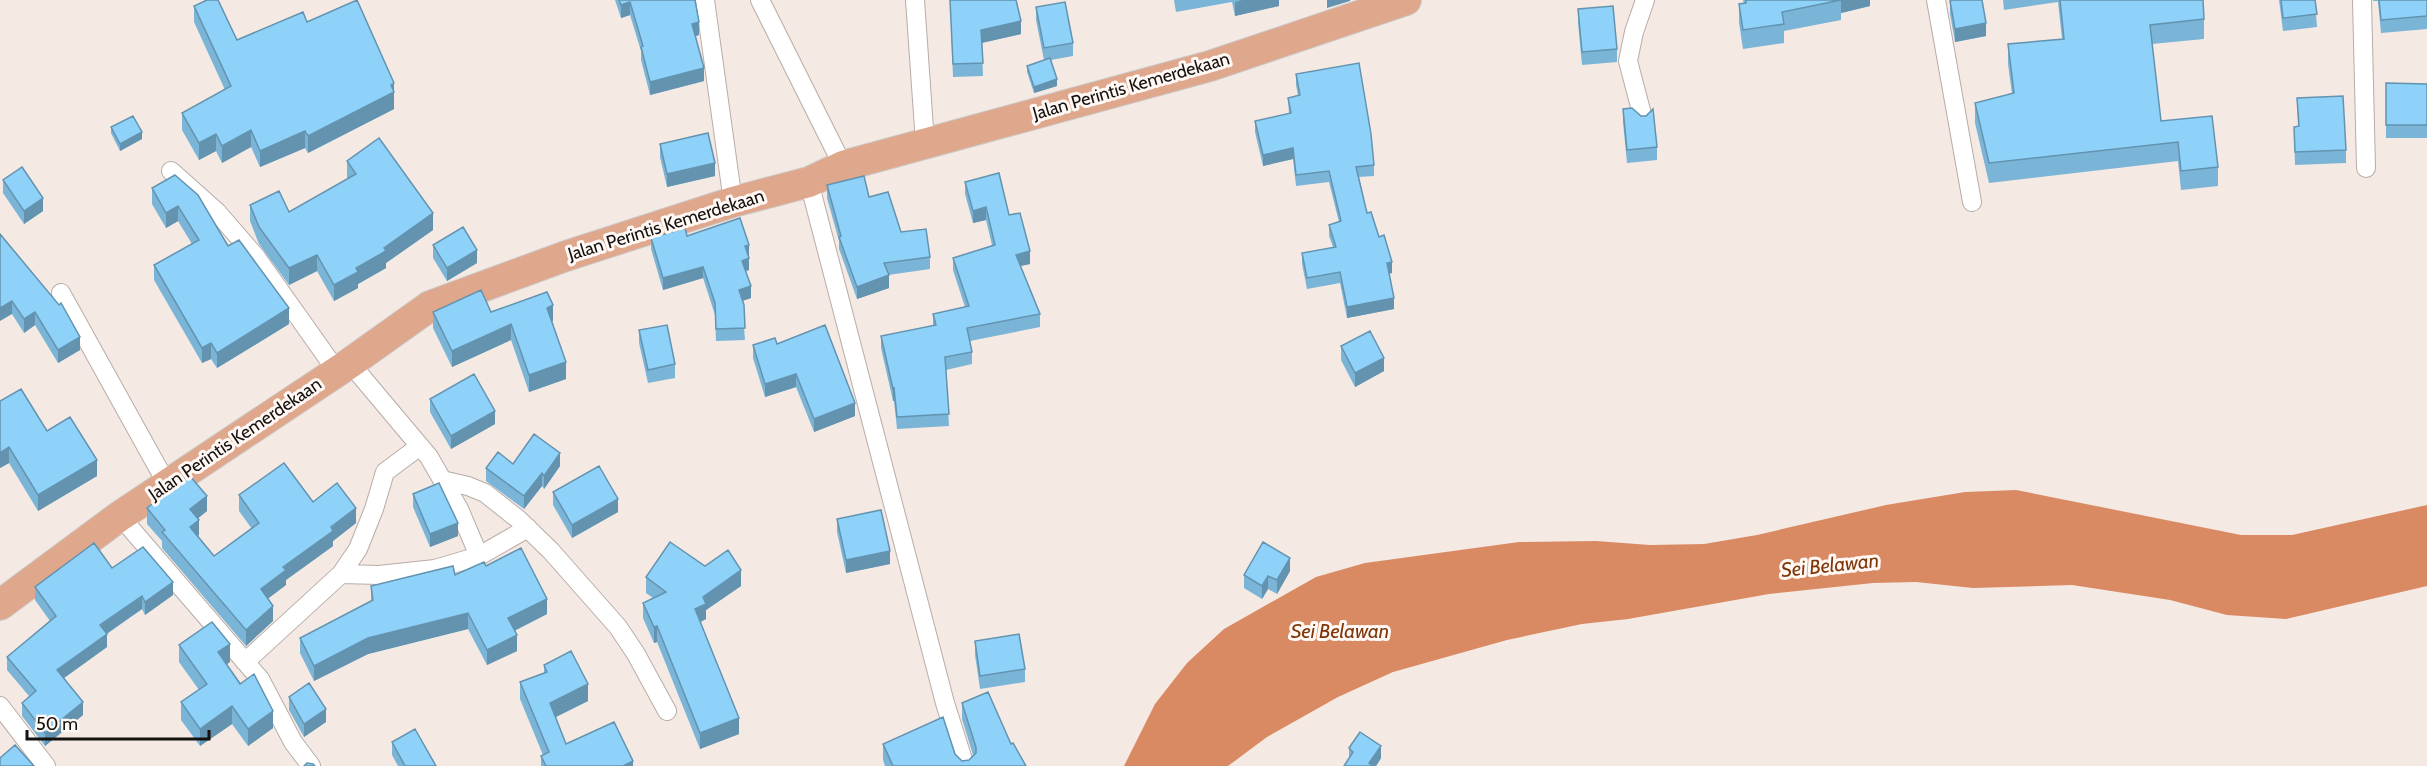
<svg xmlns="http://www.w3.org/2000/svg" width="2427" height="766" font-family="Cabin,sans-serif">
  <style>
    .water { fill: #d98a63 }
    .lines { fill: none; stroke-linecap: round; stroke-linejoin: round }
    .street-casing { stroke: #b7aca7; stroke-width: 20 }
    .primary-casing { stroke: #cccbca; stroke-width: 32 }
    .street { stroke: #fff; stroke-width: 18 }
    .primary { stroke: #dfa78b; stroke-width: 30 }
    .wall { fill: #7ab5d7 }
    .shaded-wall { fill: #6393af }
    .building { fill: #8ed2fa; stroke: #6393af; stroke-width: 1.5 }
    .labels { text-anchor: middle; stroke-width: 6; stroke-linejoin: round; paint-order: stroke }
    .street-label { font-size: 18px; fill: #15110f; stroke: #fff8f4 }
    .water-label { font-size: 20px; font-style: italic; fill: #7e3508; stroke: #fff8f4 }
  </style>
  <rect width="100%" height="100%" fill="#f5e9e4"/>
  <!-- water -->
  <path class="water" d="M2016,490l225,45h51l135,-30v81l-141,33 -59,-4 -57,-15 -98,-15 -99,3 -57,-6 -43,1 -104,11 -141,25 -46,5 -75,16 -114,32 -55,25 -71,40 -39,29h-104l31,-62 32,-41 37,-34 92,-52 49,-14 154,-21 77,-1 54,4 54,-1 53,-9 129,-30 79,-13z"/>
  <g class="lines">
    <defs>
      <path id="street" d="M705,0l28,202
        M760,0l83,166
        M915,0l10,143
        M1936,0l36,202
        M2362,0l4,168
        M1643,118l-15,-57 6,-29 11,-32
        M171,171l46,41 39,45 80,113
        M809,182l136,521 20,63
        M61,293l107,193
        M350,363l79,94 30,52 20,47 49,-28
        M442,480l26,6 17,7 33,26 33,32 67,76 18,27 31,57
        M120,516l140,163 33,63 18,24
        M341,574l38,1 56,-6 44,-13
        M245,662l96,-88 17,-25 16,-40 11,-37 35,-26
        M0,706l46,60"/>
      <path id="primary" d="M0,605l120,-89 230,-153 80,-57 136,-50 167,-54 76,-20 34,-16 367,-100 196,-66"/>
    </defs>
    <!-- street casing -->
    <use href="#street" class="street-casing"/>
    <!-- primary casing -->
    <use href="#primary" class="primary-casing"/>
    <!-- street -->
    <use href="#street" class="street"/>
    <!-- primary -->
    <use href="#primary" class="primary"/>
  </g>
  <!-- wall -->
  <path class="wall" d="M615,0h80l4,35 -3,1 8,45 -54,14 -9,-35v-9l-11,-36 -9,3z
    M950,0h66l5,34 -39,9 1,33 -30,1z
    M1174,0h105v6l-44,10 -3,-14 -56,10z
    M1743,0h127v6l-29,7v7l-57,11v12l-41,6 -4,-26v-19h5z
    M2003,0h200l1,19v20l-52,5 9,77 57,46v19l-37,4 -3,-29 -189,22 -14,-60v-20l37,-9 -4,-30v-20l54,-5 -4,-37 -54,8z
    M2279,0h36l2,27 -34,4z
    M2373,0h54v29l-46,4 -3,-32h-5z
    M1950,1l36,35 -31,6 -5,-28z
    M194,6l43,34 70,-18 87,61v26l-86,44 -3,-5 -45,19 -9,-20 -29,16 -6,-12 -17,9 -17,-30v-17l43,-23 -31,-68z
    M1036,7l37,36v13l-22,4 6,26 -23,7 -7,-21v-6l17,-6 -8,-40z
    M1578,9l39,40v13l-35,3 -4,-43z
    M1296,74l78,91v11l-15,1 8,36 12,24 13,36 -3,1 5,35 -47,9 -7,-35 -33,6 -5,-25v-11l31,-6 -4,-11v-11l10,-3 -10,-40 -33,4 -3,-27 -30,7 -8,-34v-11l34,-7 -1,-16 10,-2 -2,-11z
    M2386,83l41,1v54h-41z
    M2297,98l49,52v13l-51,2 -1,-38 4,-1z
    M1623,109l34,38v13l-30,3 -4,-41z
    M111,127l31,12 -22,12 -9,-18z
    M660,144l55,32 -48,11 -7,-30z
    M347,161l86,69 -47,33v5l-28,16v4l-24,13 -17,-30 -28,14 -30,-41 -9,-23v-16l39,7 59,-33 -1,-1z
    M175,175l53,71 61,78 -72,44 -6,-9 -9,4 -48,-83v-15l38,-21 -14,-23 -12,7 -14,-24v-16z
    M3,180l40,31 -19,13 -21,-31z
    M965,182l44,33 21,49 -10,2 20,48v13l-70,14 2,11v12l-26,6 3,56 -52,3 -3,-28h-1l-12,-53v-12l52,-10v-12l32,-7 -12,-37v-12l39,-13 -6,-25 -13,3 -8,-29z
    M827,185l42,12 32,35 29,25v12l-42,6 1,13 -32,11 -18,-50v-8l-12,-43z
    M0,234l80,116 -22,13 -23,-38 -11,8 -12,-19z
    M687,236l62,21v13l-3,1 5,27 -9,3 3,39 -29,1 -1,-26 -12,-37 -40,12 -12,-41v-11z
    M433,245l44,18 -30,18 -14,-23z
    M433,312h58l62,9 -2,1 15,57 -37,13 -18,-52 -59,27 -19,-39z
    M639,330l36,34v14l-27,5 -9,-40z
    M777,344l78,72 -41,16 -18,-45 -31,10 -12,-39v-13z
    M1341,346l43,25 -29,16 -14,-27z
    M430,399l65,25 -44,25 -21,-37z
    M0,401l47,30 50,45 -59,35 -29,-48 -9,5z
    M513,464l47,2 -16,23 -2,-3 -18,23 -38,-28v-13z
    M553,492l65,20 -46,26 -19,-33z
    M413,494l45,42 -28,11 -17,-40z
    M239,495l74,7 43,21 -23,18v5l-47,34v5l-18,13 5,23 -27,25 -84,-98v-7l-15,-17v-16l60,3 -9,7 1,17 -1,1 16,20 38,-27 -13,-18z
    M837,519l53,45 -44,9 -9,-41z
    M486,566l61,48 -33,17 3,20 -30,14 -19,-36 -100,25 -54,27 -14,-28v-15l71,-37v-15l84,-11z
    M705,566l36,20 -35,24v9l-5,3 38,112 -39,15 -43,-107 -3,1 -11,-25v-15l10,-5 -7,-5v-16z
    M112,568l61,27 -28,20 -3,-6 -35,25v13l-43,31 19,37 -38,31 -23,-30v-13l7,-7 -22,-26v-13l43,-36 -15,-21v-13z
    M1290,571l-13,23 -9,-5 -6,10 -18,-11v-13z
    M975,641l50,28v13l-45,7 -5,-34z
    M179,645l51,17 -3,2 46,64 -25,18 -16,-22 -32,22 -19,-26v-18l18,-12 -20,-28z
    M544,665l44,36 -33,16 11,27 67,22h-92v-10l2,-1 -23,-56v-17l24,-9z
    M289,697l37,25 -22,15 -15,-27z
    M962,703l49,41 15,22h-141l-2,-6v-16l72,10 7,7 7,-1 4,-5 -11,-36z
    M392,742l44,24h-38l-6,-11z
    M1349,748l32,10 -5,8h-32l5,-7z"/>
  <!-- shaded-wall -->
  <path class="shaded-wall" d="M1242,0h37v6l-44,10v-14z
    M1327,0h23v1l-23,7z
    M1840,0h30v6l-29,7v-13z
    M630,2v13l-9,3v-13z
    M1021,21v13l-40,9v-13z
    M699,22v13l-7,2v-13z
    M1986,23v13l-31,6v-13z
    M704,68v13l-54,14v-13z
    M1057,79v7l-23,7v-6z
    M394,83v26l-86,44v-17z
    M251,130v17l-29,16v-17z
    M305,131v17l-45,19v-16z
    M142,132v7l-22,12v-7z
    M216,134v17l-17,9v-17z
    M1293,148v11l-30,7v-11z
    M715,163v13l-48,11v-13z
    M43,198v13l-19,13v-13z
    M178,206v15l-12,7v-15z
    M986,207v13l-13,3v-12z
    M433,213v17l-47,33v5l-28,16v4l-24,13v-16l22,-17z
    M749,245v12l-4,1v-12z
    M477,250v13l-30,18v-13z
    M1030,251v13l-14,3v-12z
    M317,255v16l-28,14v-17z
    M749,258v12l-7,2v-11z
    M1392,262v11l-5,1v-11z
    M703,267v11l-40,12v-12z
    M889,275v13l-32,11v-12z
    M751,286v12l-12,4v-12z
    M1394,298v11l-47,9v-11z
    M12,301v13l-12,7v-13z
    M553,305v16l-6,3v-16z
    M289,308v16l-72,44v-15z
    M35,312v13l-11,8v-14z
    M511,324v16l-59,27v-16z
    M80,337v13l-22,13v-13z
    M211,343v16l-9,4v-15z
    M1384,358v13l-29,16v-14z
    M566,362v17l-37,13v-17z
    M796,374v13l-31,10v-13z
    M894,388v13h-1v-12z
    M855,403v13l-41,16v-13z
    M495,411v13l-44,25v-13z
    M9,447v16l-9,5v-15z
    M560,453v13l-16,23v-13z
    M97,460v16l-59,35v-16z
    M542,473v13l-18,23v-13z
    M207,496v15l-17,14v-16z
    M618,499v13l-46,26v-13z
    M356,508v15l-23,18v5l-47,34v5l-25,19v-15l22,-22z
    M199,520v15l-9,7v-15z
    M458,523v13l-28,11v-13z
    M890,551v13l-44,9v-13z
    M1290,558v13l-13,23v-14z
    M741,570v16l-35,24v9l-11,5v-15l8,-12z
    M1268,576v13l-6,10v-13z
    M173,582v13l-28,20v-13z
    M142,596v13l-42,29v-13z
    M547,599v15l-39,20v-16z
    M273,606v15l-27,25v-16z
    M468,613v16l-100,25 -54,27v-15l54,-28z
    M657,626v16l-3,1v-16z
    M107,634v13l-50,36v-13z
    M517,635v16l-30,14v-15z
    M230,644v18l-12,8v-18z
    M588,684v17l-38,19v-17z
    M83,702v13l-38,31v-13z
    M232,706v18l-32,22v-17z
    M326,709v13l-22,15v-13z
    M273,711v17l-25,18v-17z
    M739,718v16l-39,15v-16z
    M1381,746v12l-5,8h-7v-3z
    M633,761v5h-10z"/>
  <!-- building -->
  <path class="building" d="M207,0h11l19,40 66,-28 4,10 50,-22 37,83 -3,2 3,7 -86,44 -3,-5 -45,20 -9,-21 -29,16 -6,-12 -17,9 -17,-30 49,-27 -37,-80z
    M619,0h76l4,22 -7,2 12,44 -54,14 -9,-35 2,-1 -13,-44 -9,3z
    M950,0h66l5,21 -40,9 2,33 -30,1z
    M1746,0h95l-59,12 2,12 -41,6 -4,-26 7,-1z
    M1953,0h29l4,23 -31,6 -5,-28z
    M2060,0h143l1,19 -54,6 11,96 51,-5 6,51 -37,4 -3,-29 -189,21 -14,-60 39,-10 -6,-49 56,-5z
    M2281,0h34l2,14 -34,4z
    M2379,0h48v16l-46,4z
    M1065,2l8,41 -29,5 -8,-41z
    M1613,6l4,43 -35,3 -4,-43z
    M1050,58l7,21 -23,8 -7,-21z
    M1359,63l12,71 3,31 -18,2 11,46 4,-1 8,25 5,-2 8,27 -5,1 7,35 -47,9 -7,-35 -33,6 -5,-25 34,-6 -7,-22 12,-4 -12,-50 -33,4 -3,-27 -30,7 -8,-34 36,-8 -3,-15 12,-3 -4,-21z
    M2386,83l41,1v41h-41z
    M2343,96l3,54 -51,2 -1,-25 5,-1 -2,-28z
    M1632,108l9,8h5l7,-7 4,38 -30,3 -4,-41z
    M133,116l9,16 -22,12 -9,-17z
    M708,133l7,30 -48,11 -7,-30z
    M379,138l54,75 -49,35 2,3 -30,17 2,4 -24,13 -17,-30 -28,13 -30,-41 -9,-22 29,-14 10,21 67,-38 -9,-13z
    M22,167l21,31 -19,13 -21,-31z
    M999,173l10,42 11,-2 10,38 -14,4 24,59 -73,14 5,24 -27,5 4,57 -52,3 -3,-29 -1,1 -12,-53 55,-11 -3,-11 36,-8 -16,-48 42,-13 -9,-38 -13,4 -8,-29z
    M175,175l23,20 30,51 11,-6 50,68 -72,45 -6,-10 -9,5 -48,-83 45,-25 -21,-34 -12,7 -14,-25z
    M864,176l5,21 19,-5 13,40 25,-3 4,28 -46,6 5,12 -32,12 -18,-50 2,-1 -14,-51z
    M740,218l9,27 -4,1 4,12 -7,3 9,25 -12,4 5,15 1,23 -29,1 -1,-26 -12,-36 -40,11 -12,-40 34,-10 2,8z
    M463,227l14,23 -30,18 -14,-23z
    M0,234l59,71 2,-2 19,34 -22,13 -23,-38 -11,7 -12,-18 -12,7z
    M481,290l10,22 56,-20 6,13 -6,3 19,54 -37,13 -18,-51 -59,27 -19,-39z
    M667,325l8,39 -27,6 -9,-40z
    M825,325l30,78 -41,16 -18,-45 -31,10 -12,-39 22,-7 2,6z
    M1370,331l14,27 -29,15 -14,-27z
    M474,374l21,37 -44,25 -21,-37z
    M21,389l26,42 23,-14 27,43 -59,35 -29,-48 -9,6v-52z
    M534,434l26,19 -16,23 -2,-3 -18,23 -38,-28 12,-16 15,12z
    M284,463l29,39 24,-19 19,25 -25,19 2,4 -50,36 3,3 -25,19 12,17 -27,24 -84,-98 3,-2 -18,-22 42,-33 18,21 -17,13 9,11 -9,7 24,29 45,-33 -20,-28z
    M599,466l19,33 -46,26 -19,-33z
    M439,483l19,40 -28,11 -17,-40z
    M881,510l9,41 -44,9 -9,-41z
    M670,542l35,24 23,-16 13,20 -38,27 3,7 -11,5 44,109 -39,15 -43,-107 -3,1 -11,-24 23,-11 -20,-15z
    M1263,542l27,16 -13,22 -9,-4 -6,10 -18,-11z
    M94,543l18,25 31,-21 30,35 -28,20 -3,-6 -42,29 7,9 -50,36 26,32 -38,31 -23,-30 14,-12 -29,-34 49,-41 -21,-29z
    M521,548l26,51 -39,19 9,17 -30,15 -19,-37 -100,25 -54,28 -14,-28 73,-38 -2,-14 82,-20 2,9 29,-13 2,4z
    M212,622l18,22 -12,8 22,32 14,-10 19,37 -25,18 -16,-23 -32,23 -19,-27 26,-18 -28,-39z
    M1019,634l6,35 -45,7 -5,-35z
    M571,651l17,33 -38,19 16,41 48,-22 19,39 -10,5h-77l-5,-10 8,-4 -29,-70 27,-10 -3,-7z
    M309,683l17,26 -22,15 -15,-27z
    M988,692l23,52 2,-1 13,23h-133l-10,-22 60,-27 12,37 7,7 7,-1 7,-7v-6l-14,-44z
    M415,729l21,37h-31l-13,-24z
    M1360,732l21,14 -12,17 4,3h-29l9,-14 -4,-4z
    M15,745l19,21h-34v-8z
    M307,763l6,1 2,2h-11z"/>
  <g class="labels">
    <!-- street labels -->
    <g class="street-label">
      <text transform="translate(1131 86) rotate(-16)" y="6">Jalan Perintis Kemerdekaan</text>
      <text transform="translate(666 225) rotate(-17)" y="6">Jalan Perintis Kemerdekaan</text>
      <text transform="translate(235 439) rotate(-34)" y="6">Jalan Perintis Kemerdekaan</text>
    </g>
    <!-- water labels -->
    <g class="water-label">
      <text transform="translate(1830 565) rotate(-6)" y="7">Sei Belawan</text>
      <text x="1340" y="638">Sei Belawan</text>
    </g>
  </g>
  <!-- scale -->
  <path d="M27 730v9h182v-9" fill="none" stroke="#15110f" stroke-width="3"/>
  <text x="36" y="730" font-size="18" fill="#15110f" stroke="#fff8f4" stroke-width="4.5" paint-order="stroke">50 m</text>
</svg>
